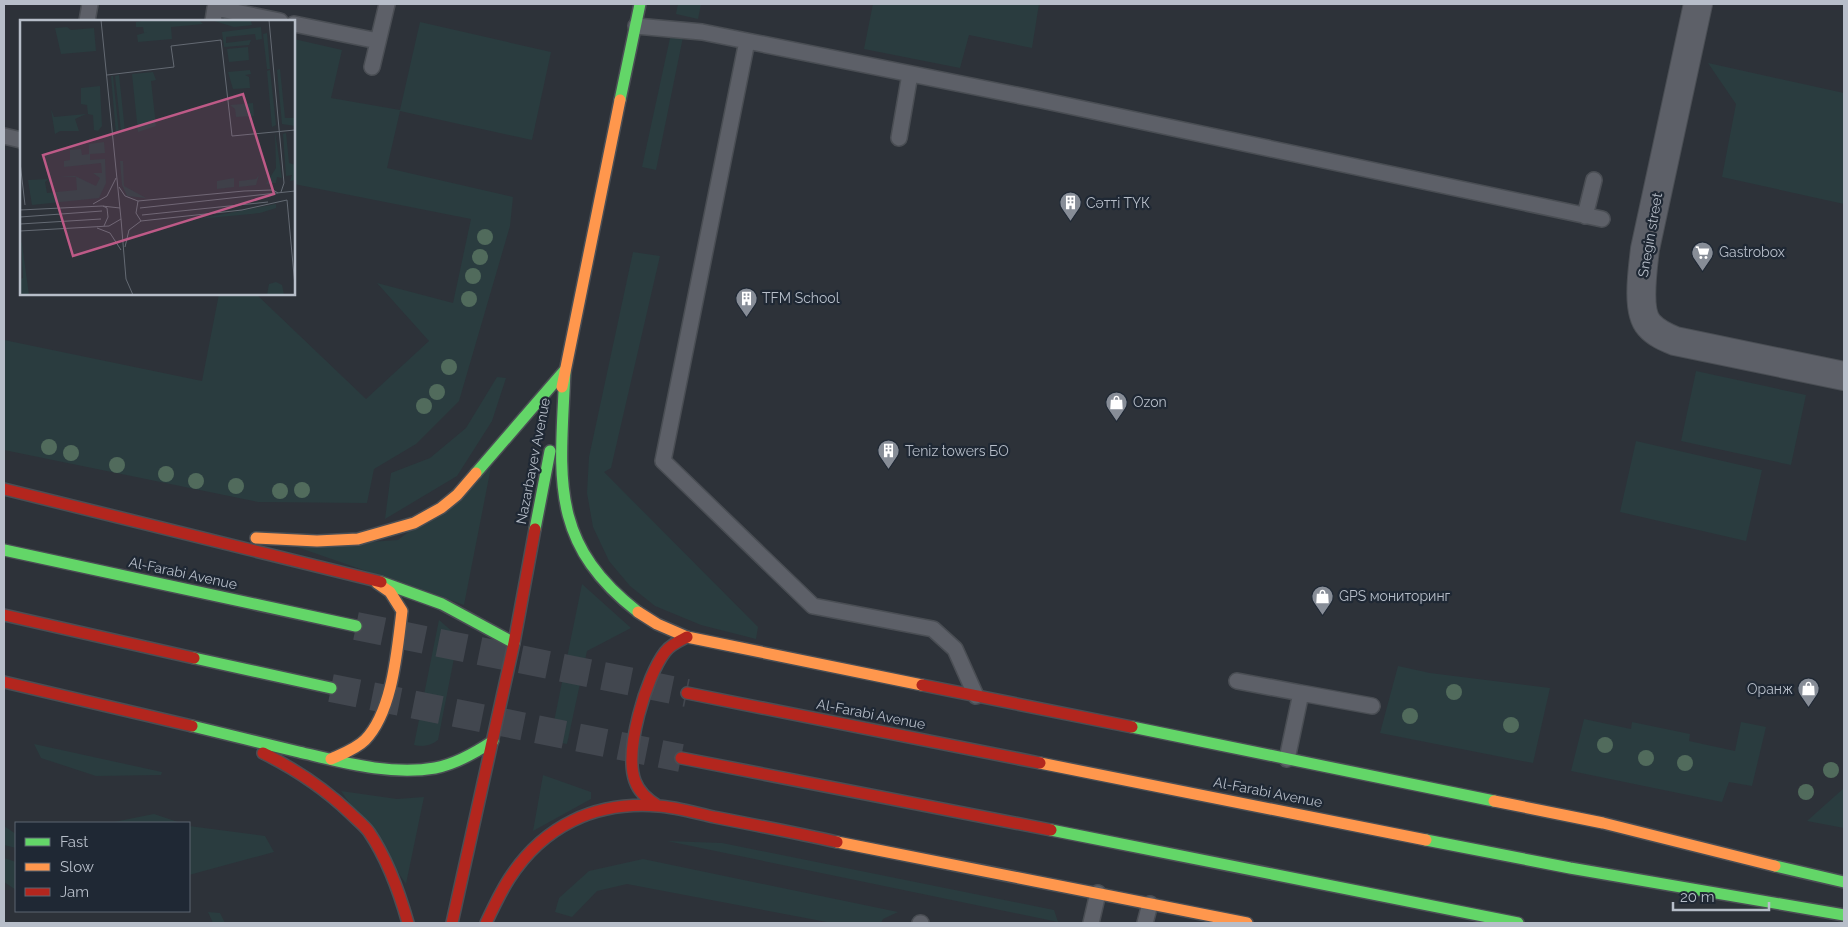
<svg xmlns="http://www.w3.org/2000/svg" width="1848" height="927" font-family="Raleway,sans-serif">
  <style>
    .green { fill: #2a3c3f }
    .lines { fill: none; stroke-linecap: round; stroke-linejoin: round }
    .primary-tunnel { stroke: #42474f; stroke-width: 28; stroke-dasharray: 28 14; stroke-linecap: butt }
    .lane-casing { stroke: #4a4e54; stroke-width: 18 }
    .street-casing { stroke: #4a4e54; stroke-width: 30 }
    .fast-casing { stroke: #4a4e54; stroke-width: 14 }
    .slow-casing { stroke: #4a4e54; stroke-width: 14 }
    .jam-casing { stroke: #4a4e54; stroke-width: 14 }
    .lane { stroke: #5d6068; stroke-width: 15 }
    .street { stroke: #5d6068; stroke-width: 28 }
    .fast { stroke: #63d668; stroke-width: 11 }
    .slow { stroke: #ff974d; stroke-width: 11 }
    .jam { stroke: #b3261e; stroke-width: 11 }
    .tree { fill: #516b5c }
    .labels { text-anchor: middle; stroke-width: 4.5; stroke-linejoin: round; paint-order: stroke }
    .poi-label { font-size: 14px; fill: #b7bec9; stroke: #1f2834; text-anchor: start }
    .street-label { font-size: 14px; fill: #b7bec9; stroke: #1f2834 }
    .inset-road { fill: none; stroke: #646a73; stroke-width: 1 }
    .view { fill: #be5a87; fill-opacity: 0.15; stroke: #be5a87; stroke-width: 2.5 }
    .inset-edge { fill: none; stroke: #b7bec9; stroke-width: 2.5 }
  </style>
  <rect width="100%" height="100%" fill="#2d3239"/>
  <!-- green -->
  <path class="green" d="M678,4h23l-3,15 -22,-5z
    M873,4h166l-7,44 -63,-13 -9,33 -96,-19z
    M420,22l131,30 -19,88 -132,-29 -13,57 126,29 -3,29 -51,175 -43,43 -42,25 -7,34 -109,-1 -254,-52v-110l198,41 17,-87h37l110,105 63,-58 -52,-58 76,20 18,-84 -177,-35v-145l48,11 -11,48 69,12z
    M683,37l-27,133 -14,-3 28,-129z
    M1708,63l136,30v111l-122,-27 14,-73z
    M633,252l27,4 -49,212 -7,4 154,155 -2,12 -55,-14 -46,-19 -25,-20 -21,-25 -16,-34 -6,-34 2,-36z
    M1696,371l110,24 -15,70 -110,-24z
    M497,377l9,1 -14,43 -35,55 -72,43 6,-46 39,-15 36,-30z
    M1636,441l126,29 -16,71 -126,-29z
    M491,467l-27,138 -167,-58 101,-7z
    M582,584l49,44 -44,23 -20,93 -17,-3z
    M439,620l15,13 3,10 -19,97c-8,6 -14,7 -24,5z
    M1398,666l32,7 120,15 -17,75 -153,-30z
    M1584,719l47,10 1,-7 58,12 -1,7 46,10 6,-29 25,5 -14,59 -23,-4 -7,20 -151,-31z
    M34,744l128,28 -1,3 -65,1 -55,-18z
    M543,775l48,17v7l-58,32z
    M1844,788v40l-37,-7z
    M341,791l56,8 27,-2 -18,87z
    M154,814l27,9h-72z
    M4,826l12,8v14l-12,-3z
    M189,826l76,10 9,16 -85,23z
    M667,841l55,2 332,67 4,12z
    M4,858l12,4v28l-12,-8z
    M643,859l255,53 -15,7 -2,4h-49l-205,-39 -30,7 -25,26 -17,-5 4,-14 30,-27z
    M208,912l12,1 5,10h-12z"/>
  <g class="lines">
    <!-- primary-tunnel -->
    <path class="primary-tunnel" d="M356,626l331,67
      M331,688l350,70"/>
    <defs>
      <path id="lane" d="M87,21l3,-17
        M213,21l2,-13 65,13
        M294,24l84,17
        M636,26l66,6 45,9 294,59 561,119
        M747,41l-84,420 150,145 120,23 22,20 21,47
        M372,67l15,-63
        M4,136l17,4
        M899,138l11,-64
        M1585,216l9,-36
        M1237,681l64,12
        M1287,759l14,-66 71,13
        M920,923h1
        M1091,923l7,-30
        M1145,923l5,-19"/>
      <path id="street" d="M1698,4l-53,245c-2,18 -9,62 4,76 7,8 16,12 26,16l169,35"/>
      <path id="fast" d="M620,100l20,-96
        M565,370c-4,103 -19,171 73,242
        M476,473l89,-103
        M535,529l15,-78
        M4,550l352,76
        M381,582l61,22 72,39
        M194,658l137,30
        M192,726c36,9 71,17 107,26 43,10 92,24 136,16 21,-4 40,-15 58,-27
        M1132,727l362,74
        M1051,830l467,93
        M1426,840l144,28 274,47
        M1775,866l69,16"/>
      <path id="slow" d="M562,387l58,-287
        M256,538l61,3 41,-2 56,-16 27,-15 16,-13 19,-22
        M638,612l19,12 30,13 235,48
        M331,759c11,-5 25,-10 34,-19 28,-29 32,-90 37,-129l-12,-19 -13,-9
        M1040,763l386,77
        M1494,801l109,22 172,43
        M837,842l410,81"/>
      <path id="jam" d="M4,489l377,93
        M4,615l190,43
        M4,682l188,44
        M922,685l210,42
        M687,693l353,70
        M263,753c32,16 61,35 87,60 7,7 14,12 19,19 19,28 30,59 39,91
        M681,758l370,72
        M658,806c-10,-6 -19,-14 -23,-25 -11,-30 11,-104 30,-129 5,-7 14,-11 22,-15
        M452,923l62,-280 21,-114
        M486,923c7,-15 14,-30 23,-44 34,-53 86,-78 149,-73 18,1 38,7 56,11 41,8 82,16 123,25"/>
    </defs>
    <!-- lane casing -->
    <use href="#lane" class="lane-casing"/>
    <!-- street casing -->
    <use href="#street" class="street-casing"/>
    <!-- fast casing -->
    <use href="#fast" class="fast-casing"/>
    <!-- slow casing -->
    <use href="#slow" class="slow-casing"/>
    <!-- jam casing -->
    <use href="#jam" class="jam-casing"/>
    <!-- lane -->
    <use href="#lane" class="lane"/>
    <!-- street -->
    <use href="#street" class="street"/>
    <!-- fast -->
    <use href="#fast" class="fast"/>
    <!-- slow -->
    <use href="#slow" class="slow"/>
    <!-- jam -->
    <use href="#jam" class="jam"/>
  </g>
  <!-- trees -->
  <g class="tree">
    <circle cx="485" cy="237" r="8"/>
    <circle cx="480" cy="257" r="8"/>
    <circle cx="473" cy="276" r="8"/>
    <circle cx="469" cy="299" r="8"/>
    <circle cx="449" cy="367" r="8"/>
    <circle cx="437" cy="392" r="8"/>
    <circle cx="424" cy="406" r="8"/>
    <circle cx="49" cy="447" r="8"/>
    <circle cx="71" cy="453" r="8"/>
    <circle cx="117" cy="465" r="8"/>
    <circle cx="166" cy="474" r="8"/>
    <circle cx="196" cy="481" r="8"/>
    <circle cx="236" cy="486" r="8"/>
    <circle cx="302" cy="490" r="8"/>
    <circle cx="280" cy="491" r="8"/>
    <circle cx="1454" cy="692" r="8"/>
    <circle cx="1410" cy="716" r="8"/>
    <circle cx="1511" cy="725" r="8"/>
    <circle cx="1605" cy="745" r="8"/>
    <circle cx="1646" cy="758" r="8"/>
    <circle cx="1685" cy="763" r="8"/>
    <circle cx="1831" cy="770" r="8"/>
    <circle cx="1806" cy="792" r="8"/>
  </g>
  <!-- icons -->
  <defs>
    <symbol id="building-pin" viewBox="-11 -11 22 30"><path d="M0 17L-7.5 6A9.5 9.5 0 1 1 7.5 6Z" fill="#878d97" stroke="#1f2834"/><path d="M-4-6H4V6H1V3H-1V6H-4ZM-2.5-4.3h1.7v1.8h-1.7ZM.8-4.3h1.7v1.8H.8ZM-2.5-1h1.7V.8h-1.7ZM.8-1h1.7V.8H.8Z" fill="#fff"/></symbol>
    <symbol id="supermarket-pin" viewBox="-11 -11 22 30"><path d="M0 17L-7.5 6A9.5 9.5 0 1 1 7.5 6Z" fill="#878d97" stroke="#1f2834"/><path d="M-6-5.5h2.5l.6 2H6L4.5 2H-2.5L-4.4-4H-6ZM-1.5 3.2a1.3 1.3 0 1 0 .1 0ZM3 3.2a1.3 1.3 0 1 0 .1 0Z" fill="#fff"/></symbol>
    <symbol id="shop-pin" viewBox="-11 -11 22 30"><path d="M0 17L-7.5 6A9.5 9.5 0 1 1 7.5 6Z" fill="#878d97" stroke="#1f2834"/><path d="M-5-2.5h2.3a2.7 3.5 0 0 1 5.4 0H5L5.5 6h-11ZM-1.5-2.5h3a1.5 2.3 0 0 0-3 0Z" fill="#fff"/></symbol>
  </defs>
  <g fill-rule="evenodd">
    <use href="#building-pin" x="1058" y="190" width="25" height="34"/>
    <use href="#supermarket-pin" x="1690" y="240" width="25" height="34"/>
    <use href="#building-pin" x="734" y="286" width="25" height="34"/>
    <use href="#shop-pin" x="1104" y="390" width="25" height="34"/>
    <use href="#building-pin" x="876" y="438" width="25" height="34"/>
    <use href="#shop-pin" x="1310" y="584" width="25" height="34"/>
    <use href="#shop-pin" x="1796" y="676" width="25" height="34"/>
  </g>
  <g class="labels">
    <!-- poi labels -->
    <g class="poi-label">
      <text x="1086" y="208">Сәтті ТҮК</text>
      <text x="1719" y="257">Gastrobox</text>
      <text x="762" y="303">TFM School</text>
      <text x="1133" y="407">Ozon</text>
      <text x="905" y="456">Teniz towers БО</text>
      <text x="1339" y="601">GPS мониторинг</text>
      <text x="1793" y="694" text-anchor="end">Оранж</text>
    </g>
    <!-- street labels -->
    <g class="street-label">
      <text transform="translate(1650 235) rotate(-80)" y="5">Snegin street</text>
      <text transform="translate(533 461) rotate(-79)" y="5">Nazarbayev Avenue</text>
      <text transform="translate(183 573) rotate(12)" y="5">Al-Farabi Avenue</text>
      <text transform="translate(871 714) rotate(11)" y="5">Al-Farabi Avenue</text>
      <text transform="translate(1268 792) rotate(11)" y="5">Al-Farabi Avenue</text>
    </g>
  </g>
  <!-- overview -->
  <g transform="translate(20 20)">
    <rect width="275" height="275" fill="#2d3239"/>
    <path d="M127,0l53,1 3,3 -32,3 1,12 -34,3 -1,-7 11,-3 -4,1 -1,-6h-7v-5zM191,0l40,1 1,4 -18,2zM47,7l4,3 23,-2 2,23 -35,3 -6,-26zM241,7l1,12 -6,1 -1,-6 -29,3v6l25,-3 -2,5 -25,2 -2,-15zM247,13l3,36h-3l-4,-35zM228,27l1,13 -20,2 -2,-13zM260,49l5,49h9l1,8 -13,-2 -5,-54zM230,50l1,4 -6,1 4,2 1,11 -17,1 -5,-17zM250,50l6,55 -4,2 -5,-56zM133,52l3,8 -5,1 5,45 -18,6 -6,-58zM99,55l6,56h-4l-6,-55zM91,56h2l6,58h-3zM80,66l2,40 -4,5 -4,-1 -1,-15 -5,-1 -1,-9 -6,-1v-16zM233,83l1,13 -18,1 -1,-8 -5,-4zM31,89l3,8 32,-3 -11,5 4,12h-19l-5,3zM255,112l7,46 -5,-1 -1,6 -10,1 10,-16zM266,113l3,30 6,2v15l-5,1 2,-6 -6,1 -3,-42zM84,122l1,11 -15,1v6l15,-1 1,24 -7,15 -67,7 -4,-25 21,-1 -4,3 2,11 30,-3 -1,-13h-18l17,-1 21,10 4,-8 -7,-5h9l-1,-10 -37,4v-6l6,-1v-10l11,-1 1,6 7,-1v-10zM100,141h3l1,25 22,12 -19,-2 -5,-11zM239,155l-3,10 -17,2v-6l17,-2zM214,158v9l-17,2v-8zM256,184v4l-16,5 -62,6zM1,222l1,2 7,51h-9v-16l3,-1zM256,262l6,3 2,10h-17l2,-11z" fill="#2a3c3f"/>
    <path class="inset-road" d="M249,0l15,163 -3,9M87,55l67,-8 -3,-21 50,-6 11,96 63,-6M0,142l5,43M99,167l6,9 13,5 106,-10 29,-1 5,3M267,180l8,86M118,181l-2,12 5,8 101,-11 45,-10M73,184l14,-8 9,-18M83,186l4,2 1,9 -4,9M120,188l155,-17M0,190l82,-4 18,2M122,195l126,-13M0,197l82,-6M101,199l5,60 7,16M0,204l81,-5M77,208l13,5 11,17M0,211l89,-5 12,-7 -20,-199M105,227l4,-17 12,-9"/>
    <path class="view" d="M223,74l31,100 -201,62 -30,-101z"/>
    <rect width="275" height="275" class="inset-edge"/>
  </g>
  <!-- border -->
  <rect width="1848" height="927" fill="none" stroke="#b7bec9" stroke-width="10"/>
  <!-- legend -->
  <rect x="15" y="822" width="175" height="90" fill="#1f2834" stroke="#5c6470"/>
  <rect x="25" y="838" width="25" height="8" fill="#63d668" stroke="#5c6470"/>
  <text x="60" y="847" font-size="15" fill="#b7bec9">Fast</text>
  <rect x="25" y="863" width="25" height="8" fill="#ff974d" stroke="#5c6470"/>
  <text x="60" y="872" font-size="15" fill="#b7bec9">Slow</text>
  <rect x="25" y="888" width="25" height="8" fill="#b3261e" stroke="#5c6470"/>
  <text x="60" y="897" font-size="15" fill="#b7bec9">Jam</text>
  <!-- scale -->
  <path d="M1673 902v8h96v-8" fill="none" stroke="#b7bec9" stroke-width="2.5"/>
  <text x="1680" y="902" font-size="15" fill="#b7bec9" stroke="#1f2834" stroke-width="4" paint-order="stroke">20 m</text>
</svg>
